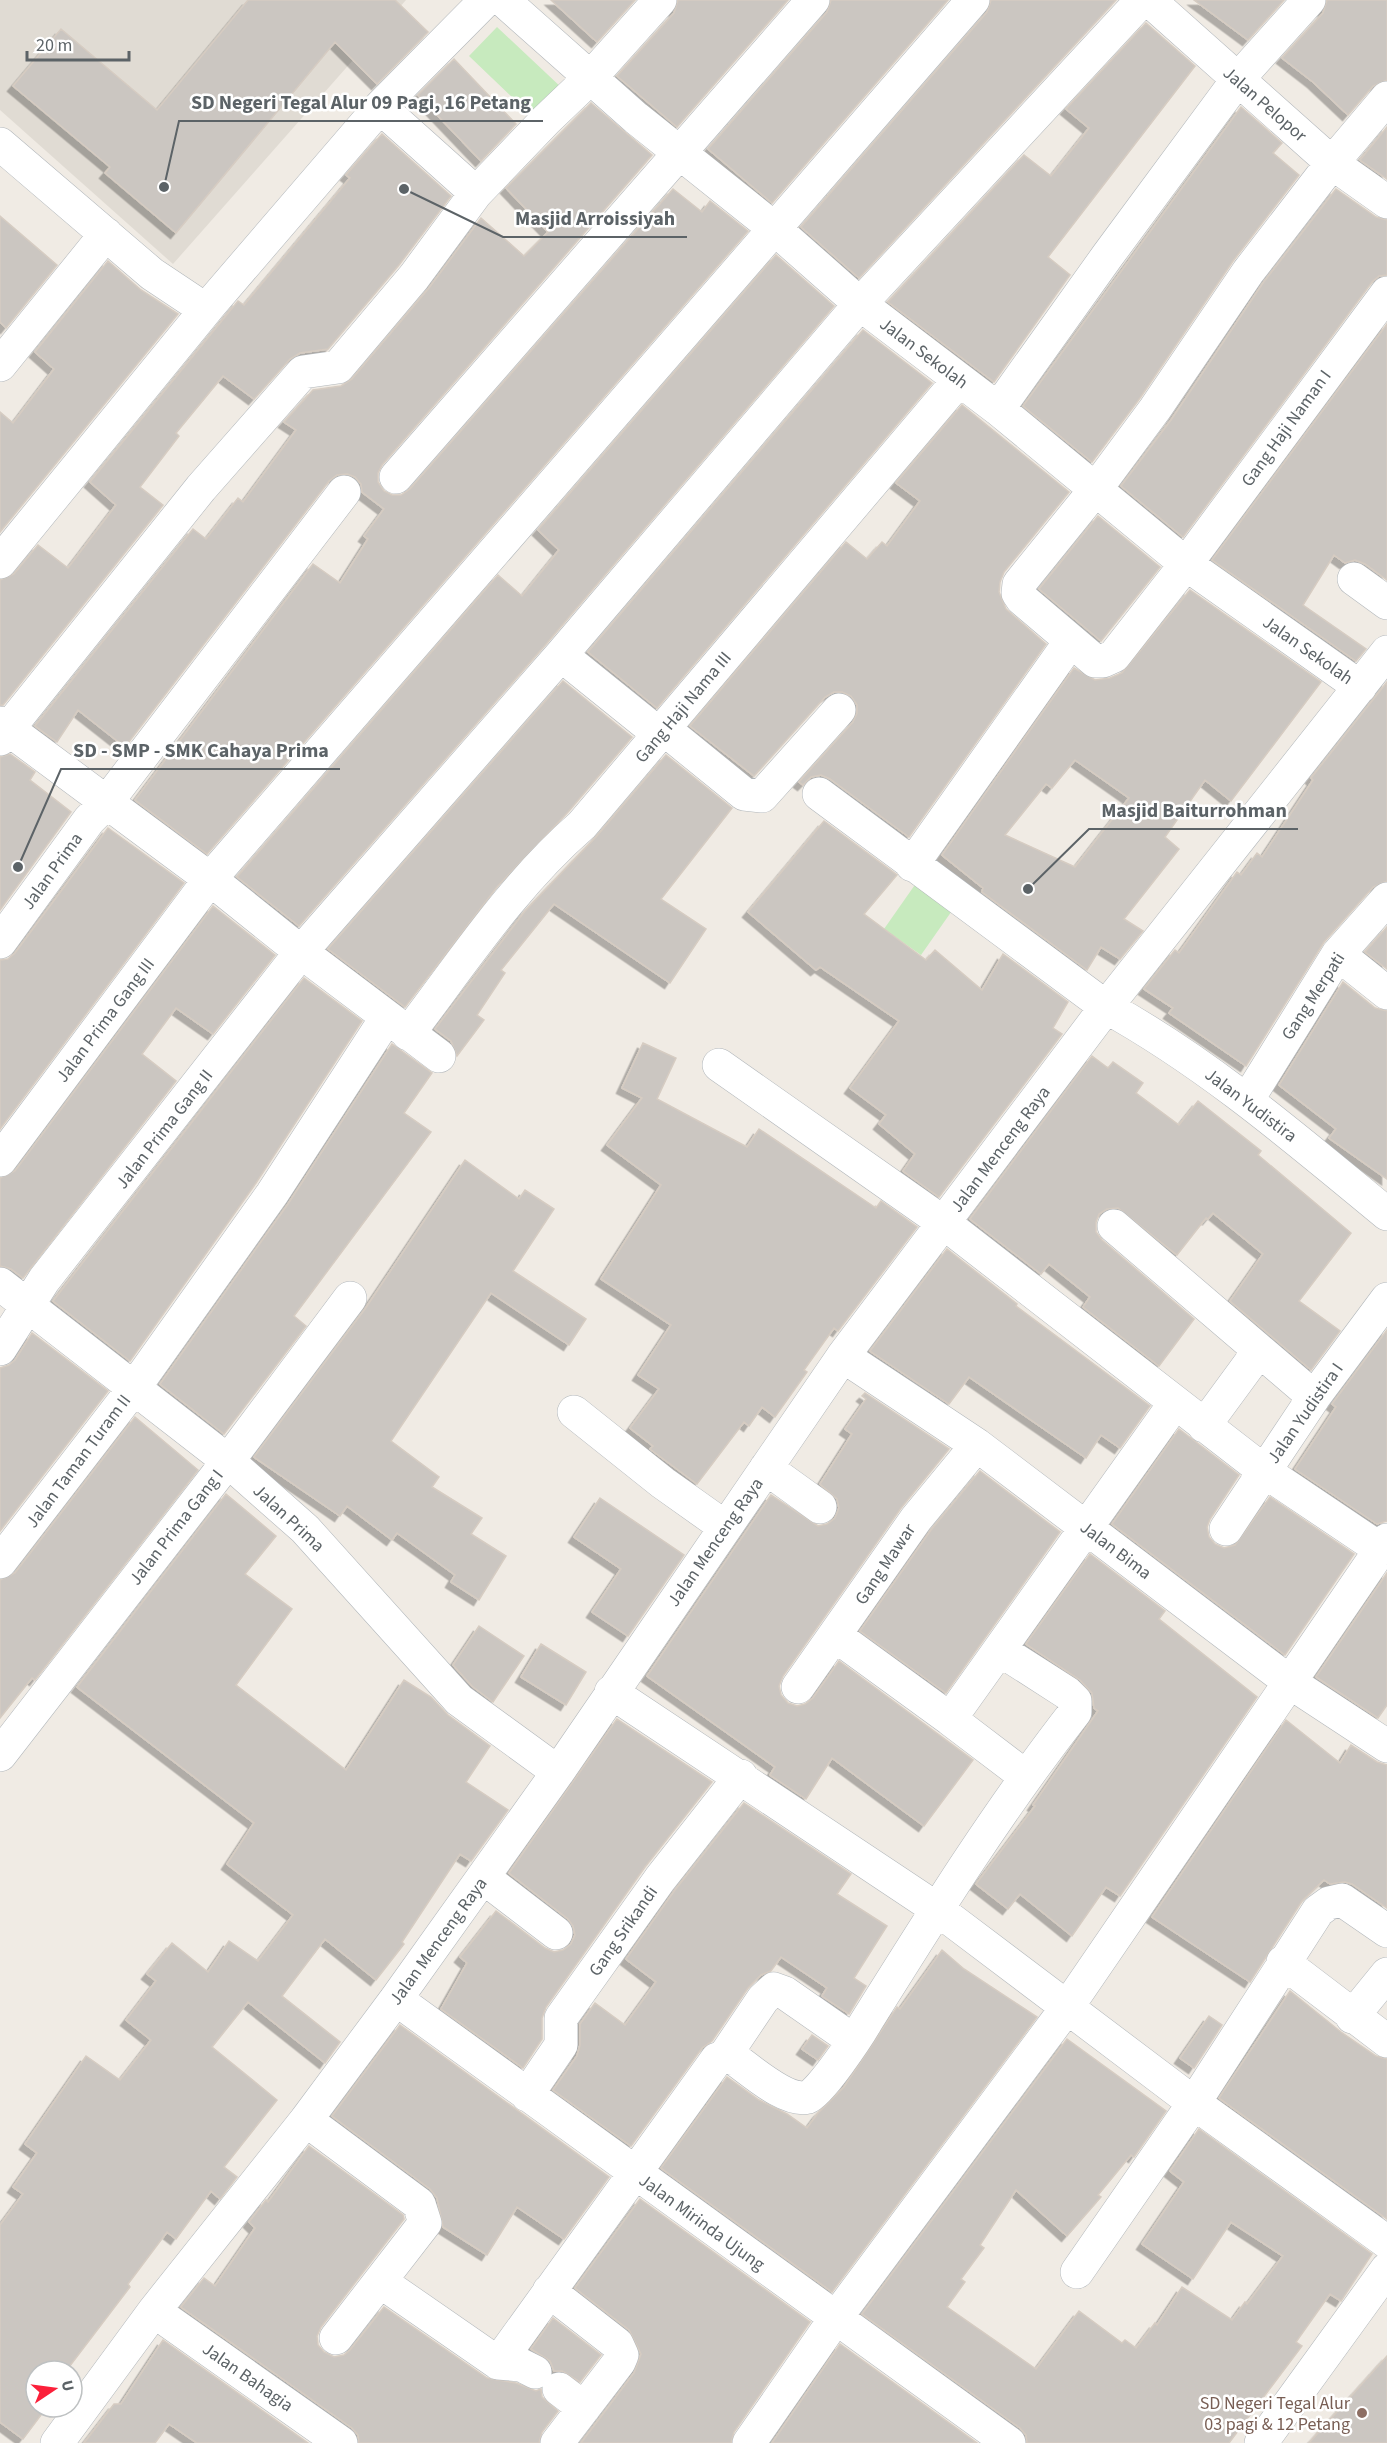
<svg xmlns="http://www.w3.org/2000/svg" width="1387" height="2443" font-family="'Source Sans 3',sans-serif">
  <style>
    .education { fill: #e0dbd3 }
    .green { fill: #c7eabe }
    .building { fill: #cbc6c1; stroke: #d6ccc2; stroke-width: 1.5; fill-rule: evenodd; filter: url(#shadow) }
    .lines { fill: none; stroke-linecap: round; stroke-linejoin: round }
    .minor-casing { stroke: #b2b7bb; stroke-width: 34 }
    .minor { stroke: #fff; stroke-width: 33 }
    .education-dot { fill: #8d6e63; stroke: #fff; stroke-width: 2 }
    .labels { text-anchor: middle; stroke-width: 5; stroke-linejoin: round; paint-order: stroke }
    .street-label { font-size: 18px; fill: #5c6367; stroke: #fff }
    .education-label { font-size: 18px; fill: #785e54; stroke: #fff; text-anchor: end }
    .leader { fill: none; stroke: #5c6367; stroke-width: 2 }
    .callout-dot { fill: #5c6367; stroke: #fff; stroke-width: 2 }
    .callout-label { font-size: 20px; text-anchor: middle; font-weight: bold; fill: #5c6367; stroke: #fff; stroke-width: 5; stroke-linejoin: round; paint-order: stroke }
  </style>
  <defs>
    <filter id="shadow"><feDropShadow dx="-5.5" dy="5.5" stdDeviation="0" flood-color="#0004"/></filter>
  </defs>
  <rect width="100%" height="100%" fill="#f0ebe4"/>
  <!-- education -->
  <path class="education" d="M0,0h406l-233,264 -173,-154z"/>
  <!-- green -->
  <path class="green" d="M497,27l66,62 -28,30 -66,-63z
    M919,879l37,26 -35,50 -37,-26z"/>
  <!-- building -->
  <path class="building" d="M248,0h147l33,32 -51,52 -42,-42 -159,191 -71,-60 5,-6 -97,-81 48,-57 96,81z
    M551,0h84l-38,42z
    M678,0h110l-111,127 -60,-51 57,-63z
    M831,0h117l-176,203 -64,-54 119,-137z
    M991,0h125l-257,278 -58,-51 186,-215z
    M1194,0h90l-36,40z
    M1327,0h60v80l-14,6 -25,29 -35,-33 -31,-24 41,-45z
    M1146,23l49,43 -147,191 22,18 -76,107 -106,-80 136,-147 27,21 38,-48 -23,-19z
    M454,59l62,65 -35,37 -63,-66z
    M591,103l61,52 -270,310 -4,8v9l6,9 8,4h9l9,-6 263,-300 29,23 8,-11 38,30 -541,623 -72,-54 178,-236 27,19 28,-44 -4,-3 20,-27 -22,-17 -1,-8 -6,-7 -8,-3 -10,1 -8,6 -204,266 -47,-37 -21,32 -22,-16 158,-197 13,10 32,-41 5,4 53,-72 -12,-8 29,-32 28,-4 11,-7 77,-91 52,-70 43,38 24,-24 -42,-44z
    M1241,107l41,36 -9,10 26,22 -66,86 -93,137 -48,64 -69,-56z
    M1387,127v52l-27,-19z
    M382,134l69,62 -52,69 -71,84 -28,4 -10,6 -36,40 -31,-23 -47,57 3,3 -39,51 23,18 -160,200h-3v-125l14,-6 24,-29 30,23 48,-63 -26,-23 148,-181 6,4 106,-127 -4,-3z
    M1336,189l40,28 11,3v55l-8,1 -7,6 -189,255 -62,-51 50,-66 92,-137z
    M0,216l57,49 -51,63 -6,-6z
    M776,255l58,51 -287,337 -248,283 -62,-49 261,-302 24,21 37,-46 -21,-20z
    M108,261l33,29 37,24 -178,218v-120l13,11 41,-54 -19,-17z
    M1387,324v256l-22,-16 -10,-4 -10,3 -11,-8 -31,50 63,44 -10,12 -144,-101z
    M863,330l69,53 -275,325 -69,-56z
    M962,405l107,87 -65,80 -4,10 -1,10 7,17 40,35 -137,193 -79,-58 -9,-4 -10,2 -8,8 -4,-3 54,-60 4,-9v-8l-6,-9 -9,-4h-8l-9,5 -71,79 -64,-50 156,-184 21,17 15,-17 5,4 33,-45 -24,-18z
    M1098,516l62,51 -59,74 -62,-52z
    M1190,590l131,92 -90,119 -26,-21 -40,57 14,12 -55,70 19,12 -23,28 -19,-12 -14,23 -105,-78 1,-4 -41,-33 132,-187 21,12 15,-2 12,-5zM1075,760l54,38 -54,69 -70,-32 41,-51 6,4z
    M563,681l69,56 -64,75 -71,75 -92,120 -77,-58z
    M1387,682v199l-14,6 -49,55 -78,124 -77,-53 4,-5 -29,-19 31,-39 4,3 58,-81 4,3 16,-22 5,4 51,-77 -2,-2z
    M10,754l25,18 -5,8 41,32 -71,98v-153z
    M666,755l66,53 -71,91 45,30 -36,54 -116,-79 -53,66 4,3 -28,42 7,5 -27,36 -6,-15 -16,-12 90,-118 71,-74z
    M824,821l73,54 -33,39 62,46 9,-10 47,40 21,-36 65,48 -15,26 9,6 -123,163 -36,-26 12,-17 -36,-30 7,-9 -36,-27 49,-67 -79,-54 -4,3 -68,-58z
    M108,828l76,55 -184,246v-169l8,-1 7,-6z
    M213,906l62,49 -62,79 -37,-26 -34,46 34,27 -153,197 -12,-9 -11,-3v-88l15,-7z
    M1387,927v42l-22,-17z
    M304,978l58,43 -106,162 -126,178 -77,-60z
    M1343,982l32,26 12,3v168l-58,-41 7,-9 -57,-44z
    M643,1043l33,15 -19,41 90,48 12,-18 117,79 5,-7 36,26 -79,104 -4,-3 -30,42 3,2 -32,45 -13,-10 -13,19 -5,-4 -47,62 -47,-35 3,-3 -23,-18 29,-39 -21,-14 33,-50 -70,-46 60,-94 -54,-40 35,-47 -20,-10z
    M392,1044l40,29 -28,40 27,19 -137,184 12,10 -82,108 -64,-50 128,-180z
    M1092,1056l16,12 5,-6 30,21 -7,10 43,32 19,-24 63,50 -3,4 93,78 -52,68 41,30 -29,39 -81,-69 33,-47 -50,-41 -5,6 -2,-1 -29,37 -59,-47 -11,1 -8,5 -3,8v10l6,8 92,79 -35,47 -76,-59 7,-10 -41,-33 -8,10 -71,-55z
    M465,1160l54,39 6,-9 29,19 -41,62 73,48 -17,26 -78,-52 -100,148 48,36 -7,10 50,31 -11,16 35,22 -27,44 -28,-18 4,-7 -58,-42 -5,7 -45,-34 -7,10 -86,-59 111,-148z
    M947,1249l70,55 -1,2 134,100 -30,42 -19,-13 -15,23 -117,-81 -20,27 -79,-53z
    M1387,1330v191l-10,3 -82,-55 41,-62 -4,-3z
    M32,1333l76,58 -108,140v-163l9,-3 6,-5z
    M865,1393l84,56 -48,59 -118,168 -4,10 2,9 7,8 9,3 8,-2 8,-6 26,-37 134,99 -49,66 -92,-68 -26,41 -36,-24 5,-8 -128,-91 124,-181 47,31 9,-2 8,-6 4,-10 -2,-9 -17,-15 32,-50 -7,-5 21,-30 -4,-3z
    M135,1417l63,53 -163,210 -3,-2 -32,40v-138l15,-7z
    M1179,1429l60,46 -29,44 -3,8 2,10 6,7 9,4 11,-3 35,-48 84,57 -69,101 -173,-131z
    M980,1471l80,61 -114,161 -86,-62 71,-101z
    M226,1494l50,42 -31,38 47,35 -56,76 110,85 58,-90 27,17 17,18 42,31 -24,36 42,28 -37,51 -11,-7 -58,88 2,2 -28,36 -51,-41 -43,57 58,46 -15,21 -77,-61 -36,45 65,53 -53,67 13,10 -17,22 -9,-8 -35,48 -9,-7 -39,52 2,3 -64,84h-30v36h11l-24,32 -23,-17v-197l23,-31 -10,-7 24,-34 -12,-9 61,-88 34,24 31,-40 -25,-20 30,-39 -9,-7 25,-31 36,29 21,-31 29,20 35,-46 -66,-51 27,-41 -177,-136z
    M600,1498l84,57 -56,81 -36,-24 29,-43 -47,-32z
    M1090,1554l75,57 -6,8 98,78 -137,199 -14,-9 -34,49 -52,-42 -12,15 -32,-25 59,-78 -2,-1 65,-94 -4,-3 -2,-15 -12,-13 -54,-36z
    M1387,1573v132l-9,13 -62,-41z
    M479,1626l45,30 -31,46 -21,-16 -19,-21z
    M541,1644l45,28 -20,33 -45,-28z
    M617,1719l95,63 -67,85 -99,140 -4,11v21l-19,29 -82,-59 26,-46 -7,-6 36,-46 49,37 9,4 9,-2 8,-6 4,-9 -2,-9 -5,-7 -59,-46z
    M1286,1720l54,43 11,-18 26,17 10,3v143l-35,-24 -7,-2 -15,2 -6,-4 -22,21 -52,81 -98,-65z
    M744,1803l107,71 -14,20 50,32 -33,52 12,8 -17,28 -27,-18 5,-8 -46,-31 -10,14 -10,4 -13,13 -36,53 -10,7 -71,98 -78,-56 24,-34 3,-11v-21l15,-21 30,22 31,-43 -30,-23 49,-69z
    M942,1950l22,19 73,48 -205,275 -171,-124 66,-91 32,23 28,14 20,14 11,-15 26,-26 53,-80 3,2z
    M1290,1991l51,41 35,24 11,3v160l-168,-121z
    M1209,2016l13,9 -28,43 -14,-10z
    M400,2025l209,152 -45,62 -47,-32 -30,48 -44,-28 -6,-29 -7,-9 -98,-73z
    M812,2035l16,11 -10,14 -16,-11z
    M1067,2039l99,72 -32,46 -3,-2 -33,40 3,2 -34,39 -51,-46 -36,55 4,3 -23,31 4,3 -18,25 89,62 43,-58 43,32 3,-3 11,8 19,-25 2,2 25,-38 50,33 13,-18 2,2 36,-48 -52,-34 -38,57 -51,-35 42,-62 -14,-11 29,-42 173,125 -31,47 -11,-7 -34,48 6,4 -73,97h-202l-1,-8 -6,-7 -158,-114z
    M309,2146l94,69 1,4 -83,108 -4,9 1,9 6,7 10,5 10,-2 6,-5 34,-43 103,71 29,5 20,8 5,-2 1,8 16,14 -16,21 -3,11h-180l-1,-8 -6,-7 -171,-121 23,-29 11,8 40,-58 -6,-6 17,-22 2,2z
    M640,2199l170,123 -76,110 -3,11h-150l53,-70 7,-19 -12,-24 -54,-42z
    M553,2318l48,37 -21,27 -18,-11h-8l-4,-10 -19,-12z
    M163,2340l145,103h-111l-28,-19 -14,19h-71l30,-39h7z
    M840,2344l137,99h-205z
    M1387,2356v87h-78z"/>
  <g class="lines">
    <defs>
      <path id="minor" d="M503,0l133,118 139,111 85,75 138,105 188,155 174,123
        M1149,0l183,163 55,39
        M1387,98l-55,65 -84,109 -93,137 -60,81 -76,94 -1,9 4,6 73,62h8l11,-5 72,-92 201,-271
        M0,144l152,130 48,32h9l171,-199 106,-107
        M476,193l70,-73 44,-42 70,-78
        M0,365l106,-131
        M998,409l110,-154 130,-176 71,-79
        M396,477l417,-477
        M0,562l209,-256
        M1354,579l33,24
        M561,655l98,79
        M0,723l210,156 91,73 138,104
        M664,729l80,65 18,2 77,-86
        M0,739l201,-251 102,-116 35,-5 76,-90 62,-84 -96,-86
        M819,794l287,213c103,57 191,133 281,207
        M912,865l158,-223
        M0,942l89,-122 17,-17 238,-311
        M1338,954l49,39
        M408,1034c55,-72 105,-149 174,-209l377,-445
        M719,1065l225,158 320,248 116,78
        M1248,1099l90,-145 49,-55
        M0,1160l210,-281 763,-879
        M1114,1226l200,171
        M0,1284l228,177 77,68 154,171 99,72
        M0,1349l44,-69 257,-328 260,-297 299,-351 282,-304
        M843,1356l134,89 314,238 96,63
        M574,1412l89,71 62,44
        M1204,1426l55,-75
        M766,1468l54,39
        M1226,1529l88,-132 73,-98
        M0,1562l134,-174 138,-194 115,-177
        M836,1636l114,83
        M798,1687l118,-168 61,-74
        M611,1692l326,217 257,194 193,139
        M0,1755l228,-294 122,-163
        M1025,1776l-75,-57 225,-316
        M484,1878l72,55
        M1283,1962l104,79
        M396,1999l613,444
        M1352,2017l35,-43
        M724,2057l9,1c18,12 53,45 75,39 12,-4 50,-61 58,-75 67,-107 131,-210 209,-310v-11l-8,-8 -67,-43
        M527,2095l34,-50v-27l99,-139 81,-103
        M306,2120l113,84 6,19 -89,115
        M1077,2272l117,-169 124,-192 11,-8 13,-3 45,31
        M381,2282l117,81 23,2 14,7
        M549,2291l68,53 5,11 -3,7 -62,81
        M154,2311l187,132
        M498,2363l219,-304 7,-2 39,-58 11,-10 11,4 69,48
        M559,2389l25,19
        M57,2443l97,-132 152,-191 90,-121 162,-227 285,-416 263,-349 281,-355
        M749,2443l86,-124 233,-313 319,-466
        M1261,2443l126,-174"/>
    </defs>
    <!-- minor casing -->
    <use href="#minor" class="minor-casing"/>
    <!-- minor -->
    <use href="#minor" class="minor"/>
  </g>
  <!-- markers -->
  <circle class="education-dot" cx="1362" cy="2413" r="6"/>
  <g class="labels">
    <!-- street labels -->
    <g class="street-label">
      <text transform="translate(1265 104) rotate(41)" y="6">Jalan Pelopor</text>
      <text transform="translate(924 353) rotate(37)" y="6">Jalan Sekolah</text>
      <text transform="translate(1286 428) rotate(-54)" y="6">Gang Haji Naman I</text>
      <text transform="translate(1308 650) rotate(35)" y="6">Jalan Sekolah</text>
      <text transform="translate(683 707) rotate(-50)" y="6">Gang Haji Nama III</text>
      <text transform="translate(52 871) rotate(-54)" y="6">Jalan Prima</text>
      <text transform="translate(1313 996) rotate(-57)" y="6">Gang Merpati</text>
      <text transform="translate(105 1020) rotate(-53)" y="6">Jalan Prima Gang III</text>
      <text transform="translate(1251 1105) rotate(37)" y="6">Jalan Yudistira</text>
      <text transform="translate(164 1129) rotate(-52)" y="6">Jalan Prima Gang II</text>
      <text transform="translate(1000 1149) rotate(-53)" y="6">Jalan Menceng Raya</text>
      <text transform="translate(1305 1413) rotate(-55)" y="6">Jalan Yudistira I</text>
      <text transform="translate(78 1461) rotate(-53)" y="6">Jalan Taman Turam II</text>
      <text transform="translate(289 1518) rotate(43)" y="6">Jalan Prima</text>
      <text transform="translate(176 1527) rotate(-52)" y="6">Jalan Prima Gang I</text>
      <text transform="translate(715 1542) rotate(-55)" y="6">Jalan Menceng Raya</text>
      <text transform="translate(1116 1550) rotate(37)" y="6">Jalan Bima</text>
      <text transform="translate(885 1564) rotate(-56)" y="6">Gang Mawar</text>
      <text transform="translate(623 1931) rotate(-55)" y="6">Gang Srikandi</text>
      <text transform="translate(438 1941) rotate(-54)" y="6">Jalan Menceng Raya</text>
      <text transform="translate(702 2222) rotate(36)" y="6">Jalan Mirinda Ujung</text>
      <text transform="translate(248 2377) rotate(35)" y="6">Jalan Bahagia</text>
    </g>
    <!-- education labels -->
    <g class="education-label">
      <text x="1350" y="2409">SD Negeri Tegal Alur<tspan x="1350" dy="21">03 pagi &amp; 12 Petang</tspan></text>
    </g>
  </g>
  <!-- callouts -->
  <path class="leader" d="M164 187L179 121H543M404 189L503 237H687M18 867L61 769H340M1028 889L1089 829H1298"/>
  <g class="callout-dot">
    <circle cx="164" cy="187" r="6"/>
    <circle cx="404" cy="189" r="6"/>
    <circle cx="18" cy="867" r="6"/>
    <circle cx="1028" cy="889" r="6"/>
  </g>
  <g class="callout-label">
    <text x="361" y="109">SD Negeri Tegal Alur 09 Pagi, 16 Petang</text>
    <text x="595" y="225">Masjid Arroissiyah</text>
    <text x="201" y="757">SD - SMP - SMK Cahaya Prima</text>
    <text x="1194" y="817">Masjid Baiturrohman</text>
  </g>
  <!-- north arrow -->
  <g transform="translate(54 2389) rotate(77)"><circle r="28" fill="#ffffff" stroke="#bec1c2" stroke-width="1.5"/>
  <path d="M0-4.5L10 22L0 15L-10 22Z" fill="#fb203a"/>
  <text y="-9" font-size="16" font-weight="bold" text-anchor="middle" fill="#5c6367">U</text>
  </g>
  <!-- scale -->
  <path d="M27 51v9h102v-9" fill="none" stroke="#5c6367" stroke-width="3"/>
  <text x="36" y="51" font-size="18" fill="#5c6367" stroke="#ffffff" stroke-width="4.5" paint-order="stroke">20 m</text>
</svg>
